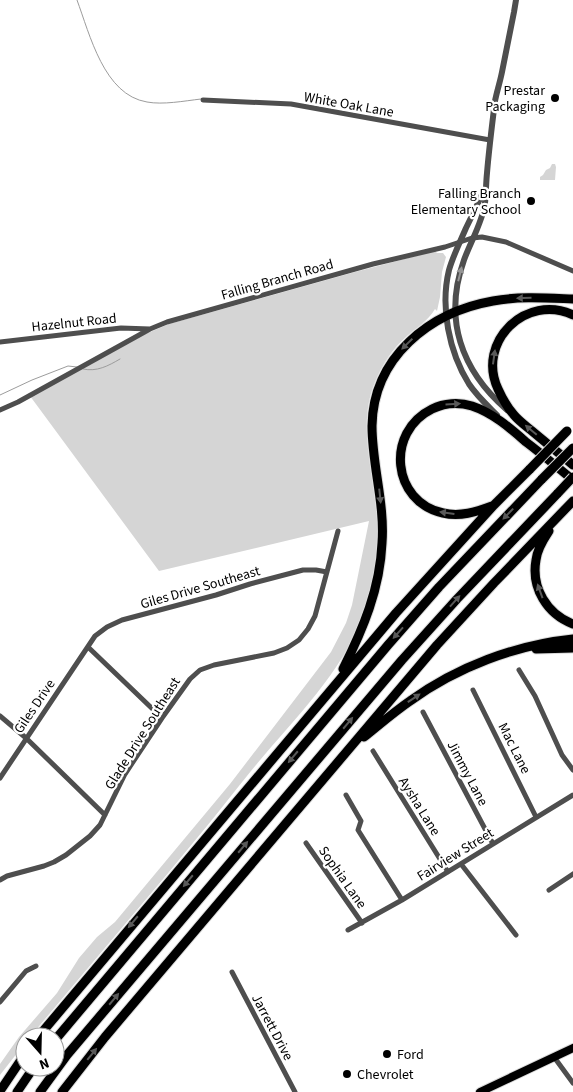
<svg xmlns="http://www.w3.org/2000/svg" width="573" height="1092" font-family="'Source Sans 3',sans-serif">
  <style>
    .green { fill: #d5d5d5 }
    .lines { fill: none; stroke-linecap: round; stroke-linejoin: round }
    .stream { stroke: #9c9c9c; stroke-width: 1 }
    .primary-casing { stroke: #dbdbdb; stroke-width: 10 }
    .motorway-casing { stroke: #dbdbdb; stroke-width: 11 }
    .minor { stroke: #4e4e4e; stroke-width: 5 }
    .tertiary { stroke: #4e4e4e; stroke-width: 6 }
    .primary { stroke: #000; stroke-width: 8 }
    .motorway { stroke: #000; stroke-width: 9 }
    .motorway-bridge-casing { stroke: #dbdbdb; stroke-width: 11; stroke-linecap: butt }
    .motorway-bridge { stroke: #000; stroke-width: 9 }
    .oneway { fill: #959595 }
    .oneway2 { fill: #595959 }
    .poi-dot { fill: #000; stroke: #fff; stroke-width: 2 }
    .labels { text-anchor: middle; stroke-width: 4.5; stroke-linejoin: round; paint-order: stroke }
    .poi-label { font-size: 14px; fill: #000; stroke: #fff; text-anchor: end }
    .street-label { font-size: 14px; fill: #000; stroke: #fff }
  </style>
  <rect width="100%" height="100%" fill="#fff"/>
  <!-- green -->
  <path class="green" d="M552,164h3l1,3 -1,13h-15v-3l3,-2 3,-5 4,-2z
    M435,251l2,2h6l3,4 -4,15 -2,25 -3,14 -2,-2c-7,12 -18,18 -28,27 -15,13 -25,29 -32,46 -17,40 -3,85 1,126 4,32 -1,77 -13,108 -22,59 -73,107 -112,155 -15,18 -29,37 -44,55 -58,71 -118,140 -177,211h-5v6l-25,32v-11l19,-27 38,-44 22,-35 18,-21 18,-15 115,-138 101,-132 15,-29 6,-18 17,-84 -210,50 -129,-175 113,-61 26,-11 186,-52z"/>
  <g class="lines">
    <!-- stream -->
    <path class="stream" d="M77,0c13,35 27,95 70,102 16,3 37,-1 54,-3
      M83,369c14,3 25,-3 37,-10
      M0,395l32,-15 36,-14 9,1"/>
    <defs>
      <path id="primary" d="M480,1092l93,-44"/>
      <path id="motorway" d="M573,315c-47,-22 -97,27 -75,74 4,9 10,19 16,26 5,6 12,11 18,16 13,11 27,22 41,34
        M492,506c-16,6 -32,11 -49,7 -51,-11 -58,-81 -11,-104 12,-6 27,-7 40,-3 21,7 38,22 54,36 16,12 31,25 47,38
        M549,531c-6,9 -12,19 -13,29 -5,28 11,54 37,64
        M536,649l37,-1
        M343,669c20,-40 37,-80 39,-126 3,-39 -10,-78 -10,-117 1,-69 58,-114 121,-125 26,-5 54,-3 80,-2
        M364,737c15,-12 30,-25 46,-36 47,-34 105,-56 163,-62
        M38,1037l358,-424 98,-108 36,-36
        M55,1040l333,-395 51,-58 103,-108
        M0,1091l25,-37
        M17,1092l17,-25
        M40,1092l27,-37 335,-395 55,-61 101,-106
        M62,1092l43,-55 332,-392 57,-62 79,-82"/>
    </defs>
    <!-- primary casing -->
    <use href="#primary" class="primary-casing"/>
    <!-- motorway casing -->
    <use href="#motorway" class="motorway-casing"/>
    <!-- minor -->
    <path class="minor" d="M203,100l88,4 199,36
      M0,342l121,-14 29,1
      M0,410l18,-8 132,-73 17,-7 206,-58 72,-17 27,-9 10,-1 24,5 67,29
      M88,647l74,71
      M519,670l16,26 27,59 11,15
      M473,690l63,127
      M423,712l70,132
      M0,716l26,22 79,77
      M373,751l75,121
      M0,778l95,-142 12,-9 15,-7 94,-25 34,-11 53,-14h13l11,2
      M346,795l15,26 -3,9 44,70
      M306,843l56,80
      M461,864l55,71
      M0,880l7,-4 37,-10 10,-4 12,-7 24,-19 10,-11 25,-51 37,-56 28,-39 10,-9 14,-5 60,-12 13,-5 12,-8 9,-11 7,-13 23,-85
      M549,890l24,-16
      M348,930l54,-30 171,-105
      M232,972l63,120
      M0,1002l26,-31 10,-5
      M554,1057l19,26"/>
    <!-- tertiary -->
    <path class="tertiary" d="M484,190c-6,13 -12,26 -18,38 -6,14 -13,28 -17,42 -9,37 0,82 20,114 8,12 18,21 28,31
      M507,410c-46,-40 -64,-91 -43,-150 6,-17 19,-39 21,-57 1,-10 1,-20 2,-30 2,-24 5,-48 8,-72 2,-10 5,-19 7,-29 4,-20 8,-40 12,-60l2,-12"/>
    <!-- primary -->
    <use href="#primary" class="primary"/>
    <!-- motorway -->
    <use href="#motorway" class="motorway"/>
    <defs>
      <path id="motorway-bridge" d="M530,469l37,-38
        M542,479l31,-31
        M558,493l15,-16"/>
    </defs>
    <!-- motorway-bridge casing -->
    <use href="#motorway-bridge" class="motorway-bridge-casing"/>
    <!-- motorway-bridge -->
    <use href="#motorway-bridge" class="motorway-bridge"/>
  </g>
  <!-- one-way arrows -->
  <defs><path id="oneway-solid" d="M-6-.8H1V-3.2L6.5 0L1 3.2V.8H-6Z" transform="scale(1.25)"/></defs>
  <use class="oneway" href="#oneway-solid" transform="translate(460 274) rotate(-76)"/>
  <g class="oneway2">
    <use href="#oneway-solid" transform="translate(524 298) rotate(179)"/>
    <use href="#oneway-solid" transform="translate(407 344) rotate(136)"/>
    <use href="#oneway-solid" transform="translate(494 357) rotate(-82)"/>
    <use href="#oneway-solid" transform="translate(453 404) rotate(-3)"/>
    <use href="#oneway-solid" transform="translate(531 430) rotate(-140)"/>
    <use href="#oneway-solid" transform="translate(380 496) rotate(84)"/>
    <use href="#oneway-solid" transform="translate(447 513) rotate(-172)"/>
    <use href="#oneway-solid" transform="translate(508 514) rotate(134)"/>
    <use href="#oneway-solid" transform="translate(540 591) rotate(-110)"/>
    <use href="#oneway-solid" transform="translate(455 601) rotate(-48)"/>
    <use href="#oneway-solid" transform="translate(398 633) rotate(132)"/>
    <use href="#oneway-solid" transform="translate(414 698) rotate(-34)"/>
    <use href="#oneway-solid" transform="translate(348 723) rotate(-50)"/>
    <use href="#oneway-solid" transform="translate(293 757) rotate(130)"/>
    <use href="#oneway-solid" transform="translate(243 847) rotate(-50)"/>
    <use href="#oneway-solid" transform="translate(188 881) rotate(130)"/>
    <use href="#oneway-solid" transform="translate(133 922) rotate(130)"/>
    <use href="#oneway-solid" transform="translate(114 999) rotate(-50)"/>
    <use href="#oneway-solid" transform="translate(92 1054) rotate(-51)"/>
  </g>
  <!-- markers -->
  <g class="poi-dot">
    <circle cx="555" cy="98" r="5"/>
    <circle cx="531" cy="201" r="5"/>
    <circle cx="387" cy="1054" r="5"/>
    <circle cx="347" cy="1074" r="5"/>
  </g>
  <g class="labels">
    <!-- poi labels -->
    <g class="poi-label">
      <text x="545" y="95">Prestar<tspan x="545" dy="16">Packaging</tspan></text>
      <text x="521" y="198">Falling Branch<tspan x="521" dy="16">Elementary School</tspan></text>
      <text x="397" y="1059" text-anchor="start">Ford</text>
      <text x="357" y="1079" text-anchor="start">Chevrolet</text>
    </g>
    <!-- street labels -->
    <g class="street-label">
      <text transform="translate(349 104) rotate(10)" y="5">White Oak Lane</text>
      <text transform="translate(277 279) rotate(-16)" y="5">Falling Branch Road</text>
      <text transform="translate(74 322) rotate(-6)" y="5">Hazelnut Road</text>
      <text transform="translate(200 587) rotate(-16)" y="5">Giles Drive Southeast</text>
      <text transform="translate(34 706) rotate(-56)" y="5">Giles Drive</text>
      <text transform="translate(142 733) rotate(-58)" y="5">Glade Drive Southeast</text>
      <text transform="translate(515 748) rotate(63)" y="5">Mac Lane</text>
      <text transform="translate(468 773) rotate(62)" y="5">Jimmy Lane</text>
      <text transform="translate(420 806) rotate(58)" y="5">Aysha Lane</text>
      <text transform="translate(455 854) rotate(-32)" y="5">Fairview Street</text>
      <text transform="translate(343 877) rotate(55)" y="5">Sophia Lane</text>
      <text transform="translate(273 1027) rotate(62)" y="5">Jarrett Drive</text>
    </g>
  </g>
  <!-- north arrow -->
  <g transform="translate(40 1052) rotate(160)"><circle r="24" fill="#ffffff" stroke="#999999"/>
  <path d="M0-4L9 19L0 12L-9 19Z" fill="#000000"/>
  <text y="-8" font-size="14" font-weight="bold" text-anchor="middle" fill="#000000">N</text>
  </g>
</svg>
